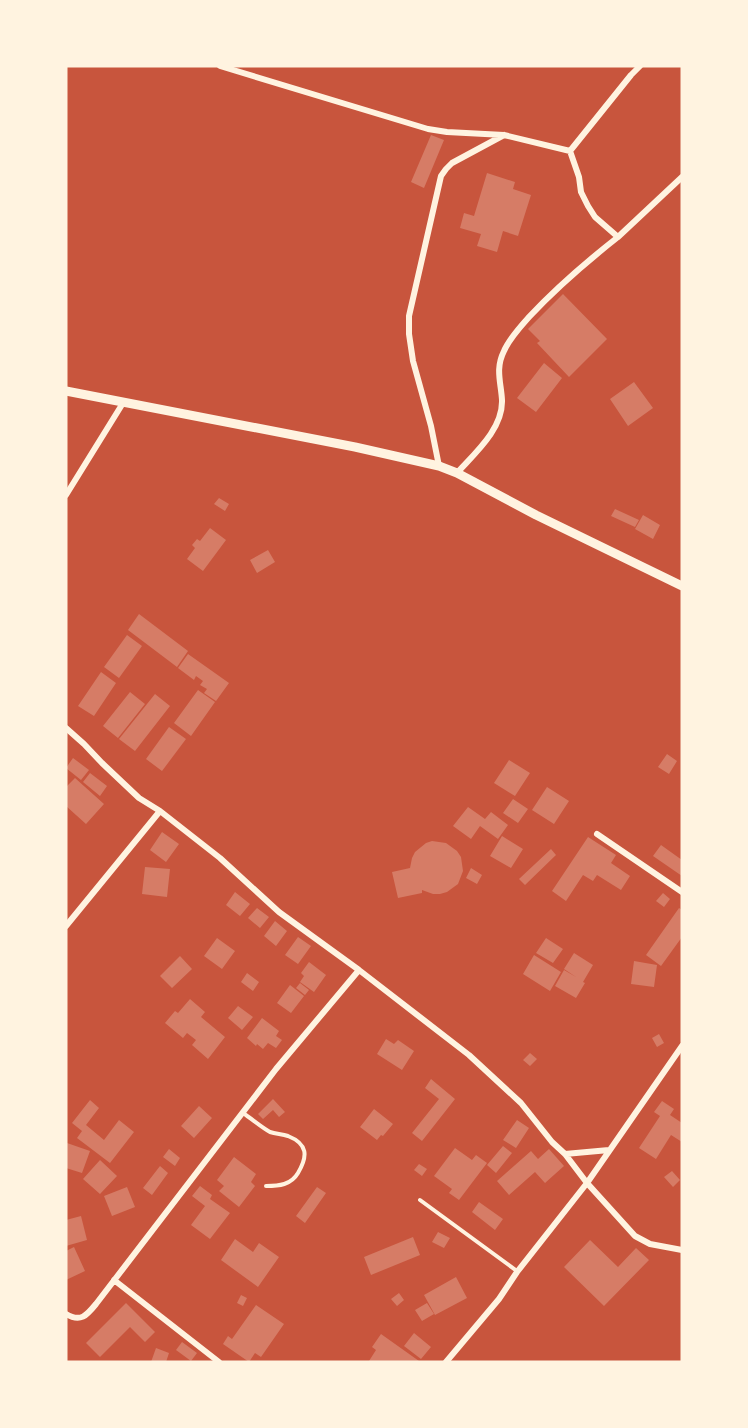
<svg xmlns="http://www.w3.org/2000/svg" width="748" height="1428" font-family="'Libre Baskerville',serif">
  <style>
    .building { fill: #d67c66 }
    .lines { fill: none; stroke-linecap: round; stroke-linejoin: round }
    .service { stroke: #fff3e0; stroke-width: 4 }
    .minor { stroke: #fff3e0; stroke-width: 6 }
    .tertiary { stroke: #fff3e0; stroke-width: 9 }
  </style>
  <rect width="100%" height="100%" fill="#c8553d"/>
  <!-- building -->
  <path class="building" d="M431,135l13,5 -20,48 -13,-6z
    M487,173l28,9 -2,7 18,6 -13,41 -15,-5 -6,21 -20,-6 4,-12 -21,-6 4,-15 10,3z
    M563,294l44,45 -38,38 -32,-34 3,-2 -12,-12z
    M544,363l18,15 -26,34 -19,-14z
    M634,382l19,26 -25,18 -18,-27z
    M219,498l10,6 -4,7 -11,-7z
    M615,509l24,11 -4,7 -24,-11z
    M643,515l17,10 -7,14 -18,-10z
    M210,528l16,12 -23,31 -16,-12 8,-11 -3,-3 5,-6 3,2z
    M268,550l7,12 -18,11 -7,-13z
    M139,614l49,37 -11,16 -49,-37z
    M127,635l15,11 -23,32 -15,-11z
    M188,654l41,29 -13,18 -12,-8 3,-4 -7,-4 3,-4 -7,-5 -2,4 -16,-12z
    M101,672l15,11 -22,33 -16,-10z
    M198,690l17,12 -24,34 -17,-13z
    M130,692l15,12 -27,34 -15,-12z
    M155,694l15,12 -35,45 -16,-12z
    M169,727l17,12 -24,32 -16,-12z
    M667,754l10,7 -8,13 -11,-7z
    M73,758l16,12 -8,10 -15,-12z
    M509,760l21,13 -15,23 -21,-13z
    M90,773l17,13 -7,10 -17,-14z
    M75,778l29,26 -18,20 -20,-18v-19z
    M547,787l22,14 -15,23 -22,-14z
    M513,799l15,10 -10,14 -15,-10z
    M468,807l17,12 6,-7 17,13 -10,14 -18,-13 -9,13 -18,-13z
    M162,832l17,12 -13,18 -16,-12z
    M502,836l21,13 -12,19 -21,-12z
    M588,837l28,18 -5,8 19,13 -9,14 -24,-15 -4,6 -10,-6 -17,26 -14,-10z
    M432,841l14,2 11,8 4,6 2,14 -5,13 -11,8 -7,2h-7l-11,-4v3l-24,5 -6,-26 18,-4 2,-10 3,-6 11,-9z
    M661,845l21,15v16l-29,-20z
    M551,849l5,6 -31,30 -6,-6z
    M145,867l25,2 -3,28 -25,-3z
    M471,868l11,7 -5,9 -11,-6z
    M235,892l15,12 -10,12 -14,-11z
    M663,893l7,6 -6,8 -8,-6z
    M257,908l12,9 -9,11 -12,-10z
    M679,908l3,2v27l-21,29 -15,-11z
    M275,921l12,10 -11,15 -12,-10z
    M298,937l13,9 -13,18 -13,-9z
    M217,938l18,13 -13,18 -18,-13z
    M546,938l17,11 -10,14 -17,-10z
    M574,953l19,12 -10,17 2,1 -9,15 -21,-12 9,-16 12,7 -12,-8z
    M534,955l27,17 -11,19 -27,-17z
    M180,956l12,13 -20,19 -12,-12z
    M634,961l23,4 -3,22 -23,-3z
    M309,962l17,13 -12,17 -14,-10 4,-6 -3,-3z
    M247,973l12,9 -6,9 -12,-9z
    M300,983l9,7 -4,5 -9,-7z
    M290,985l14,11 -13,17 -14,-10z
    M190,999l15,13 -4,5 24,20 -17,22 -16,-14 4,-5 -9,-7 -4,5 -18,-15 10,-12 3,2z
    M238,1006l15,11 -11,13 -14,-12z
    M262,1018l17,13 -3,5 6,4 -6,8 -8,-5 -5,6 -6,-5 -1,2 -9,-8z
    M659,1034l5,9 -7,4 -5,-9z
    M386,1039l8,5 4,-4 16,11 -12,19 -25,-16z
    M530,1053l7,6 -7,7 -7,-6z
    M431,1079l24,20 -33,42 -10,-8 27,-34 -14,-11z
    M273,1099l12,13 -6,5 -6,-7 -10,9 -5,-5z
    M90,1100l9,8 -13,17 18,15 15,-20 15,12 -24,31 -33,-25 5,-7 -10,-8z
    M662,1101l12,8 -4,6 12,8v19l-11,-7 -15,24 -17,-11 21,-32 -6,-4z
    M199,1106l13,12 -18,20 -13,-12z
    M374,1109l19,15 -10,12 -2,-1 -4,5 -17,-13 4,-5 10,8 -10,-8z
    M517,1120l12,8 -13,20 -13,-8z
    M67,1143l23,8 -8,22 -16,-5z
    M503,1146l9,7 -16,20 -9,-8z
    M455,1148l17,12 4,-5 11,8 -28,37 -10,-7 3,-4 -18,-13z
    M169,1149l11,9 -5,8 -12,-9z
    M549,1149l15,17 -19,17 -10,-11 -26,23 -12,-14 34,-30 7,8z
    M234,1157l22,17 -5,8 4,4 -16,21 -20,-16 5,-5 -7,-6z
    M100,1160l17,16 -17,18 -17,-15z
    M419,1164l8,5 -5,7 -8,-6z
    M160,1166l8,7 -16,22 -9,-7z
    M672,1171l8,9 -7,7 -9,-10z
    M200,1186l12,9 -2,4 20,14 -20,26 -19,-14 14,-19 -13,-10z
    M127,1187l8,20 -23,9 -8,-20z
    M317,1187l9,6 -21,30 -9,-7z
    M479,1202l24,17 -8,11 -23,-18z
    M81,1216l6,24 -21,6v-26z
    M438,1232l12,6 -6,10 -12,-6z
    M413,1237l7,18 -49,20 -7,-18z
    M235,1239l18,13 6,-9 20,14 -21,30 -37,-27z
    M590,1240l28,27 18,-19 13,12 -45,46 -40,-39z
    M74,1247l11,24 -19,9v-29z
    M456,1277l11,21 -32,17 -11,-20z
    M399,1293l5,7 -7,6 -6,-7z
    M241,1295l6,3 -4,8 -6,-3z
    M126,1303l29,29 -10,10 -15,-15 -30,30 -14,-14z
    M427,1303l7,11 -12,7 -7,-11z
    M256,1305l28,19 -23,33 -6,-4 -6,9 -26,-18 5,-8 4,3z
    M414,1333l17,14 -10,12 -17,-13z
    M381,1334l38,27 -1,1 -49,-1 7,-11 -4,-3z
    M182,1342l15,11 -6,8 -15,-11z
    M156,1348l13,5 -3,9h-15z"/>
  <g class="lines">
    <!-- service -->
    <path class="service" d="M243,1113c9,6 18,14 27,19 6,2 12,2 18,4 20,8 20,20 10,37 -7,12 -19,13 -32,13
      M420,1200l97,71"/>
    <!-- minor -->
    <path class="minor" d="M220,66l208,63 19,3 57,3 66,16 9,26 2,15 7,14 7,11 23,20 64,-60
      M570,151l61,-76 9,-9
      M439,466l-8,-40 -18,-65 -4,-27v-18l32,-140 5,-7 6,-6 52,-28
      M457,473c18,-20 46,-44 45,-73 -1,-18 -7,-31 2,-49 5,-12 16,-24 25,-34 28,-30 56,-54 89,-80
      M66,495l57,-92
      M66,728l18,16 18,19 37,35 21,13 60,47 59,54 80,58 110,85 52,48 31,39 13,12 22,29 48,53 15,8 32,6
      M597,834l85,58
      M66,926l94,-115
      M565,1154l44,-4
      M114,1280l105,82
      M66,1314c15,9 21,1 30,-10l180,-235 83,-99
      M446,1362l53,-63 18,-27 70,-89 95,-137"/>
    <!-- tertiary -->
    <path class="tertiary" d="M66,391l289,56 84,19 18,7 79,42 146,71"/>
  </g>
  <!-- border -->
  <rect width="748" height="1428" fill="none" stroke="#fff3e0" stroke-width="135"/>
</svg>
